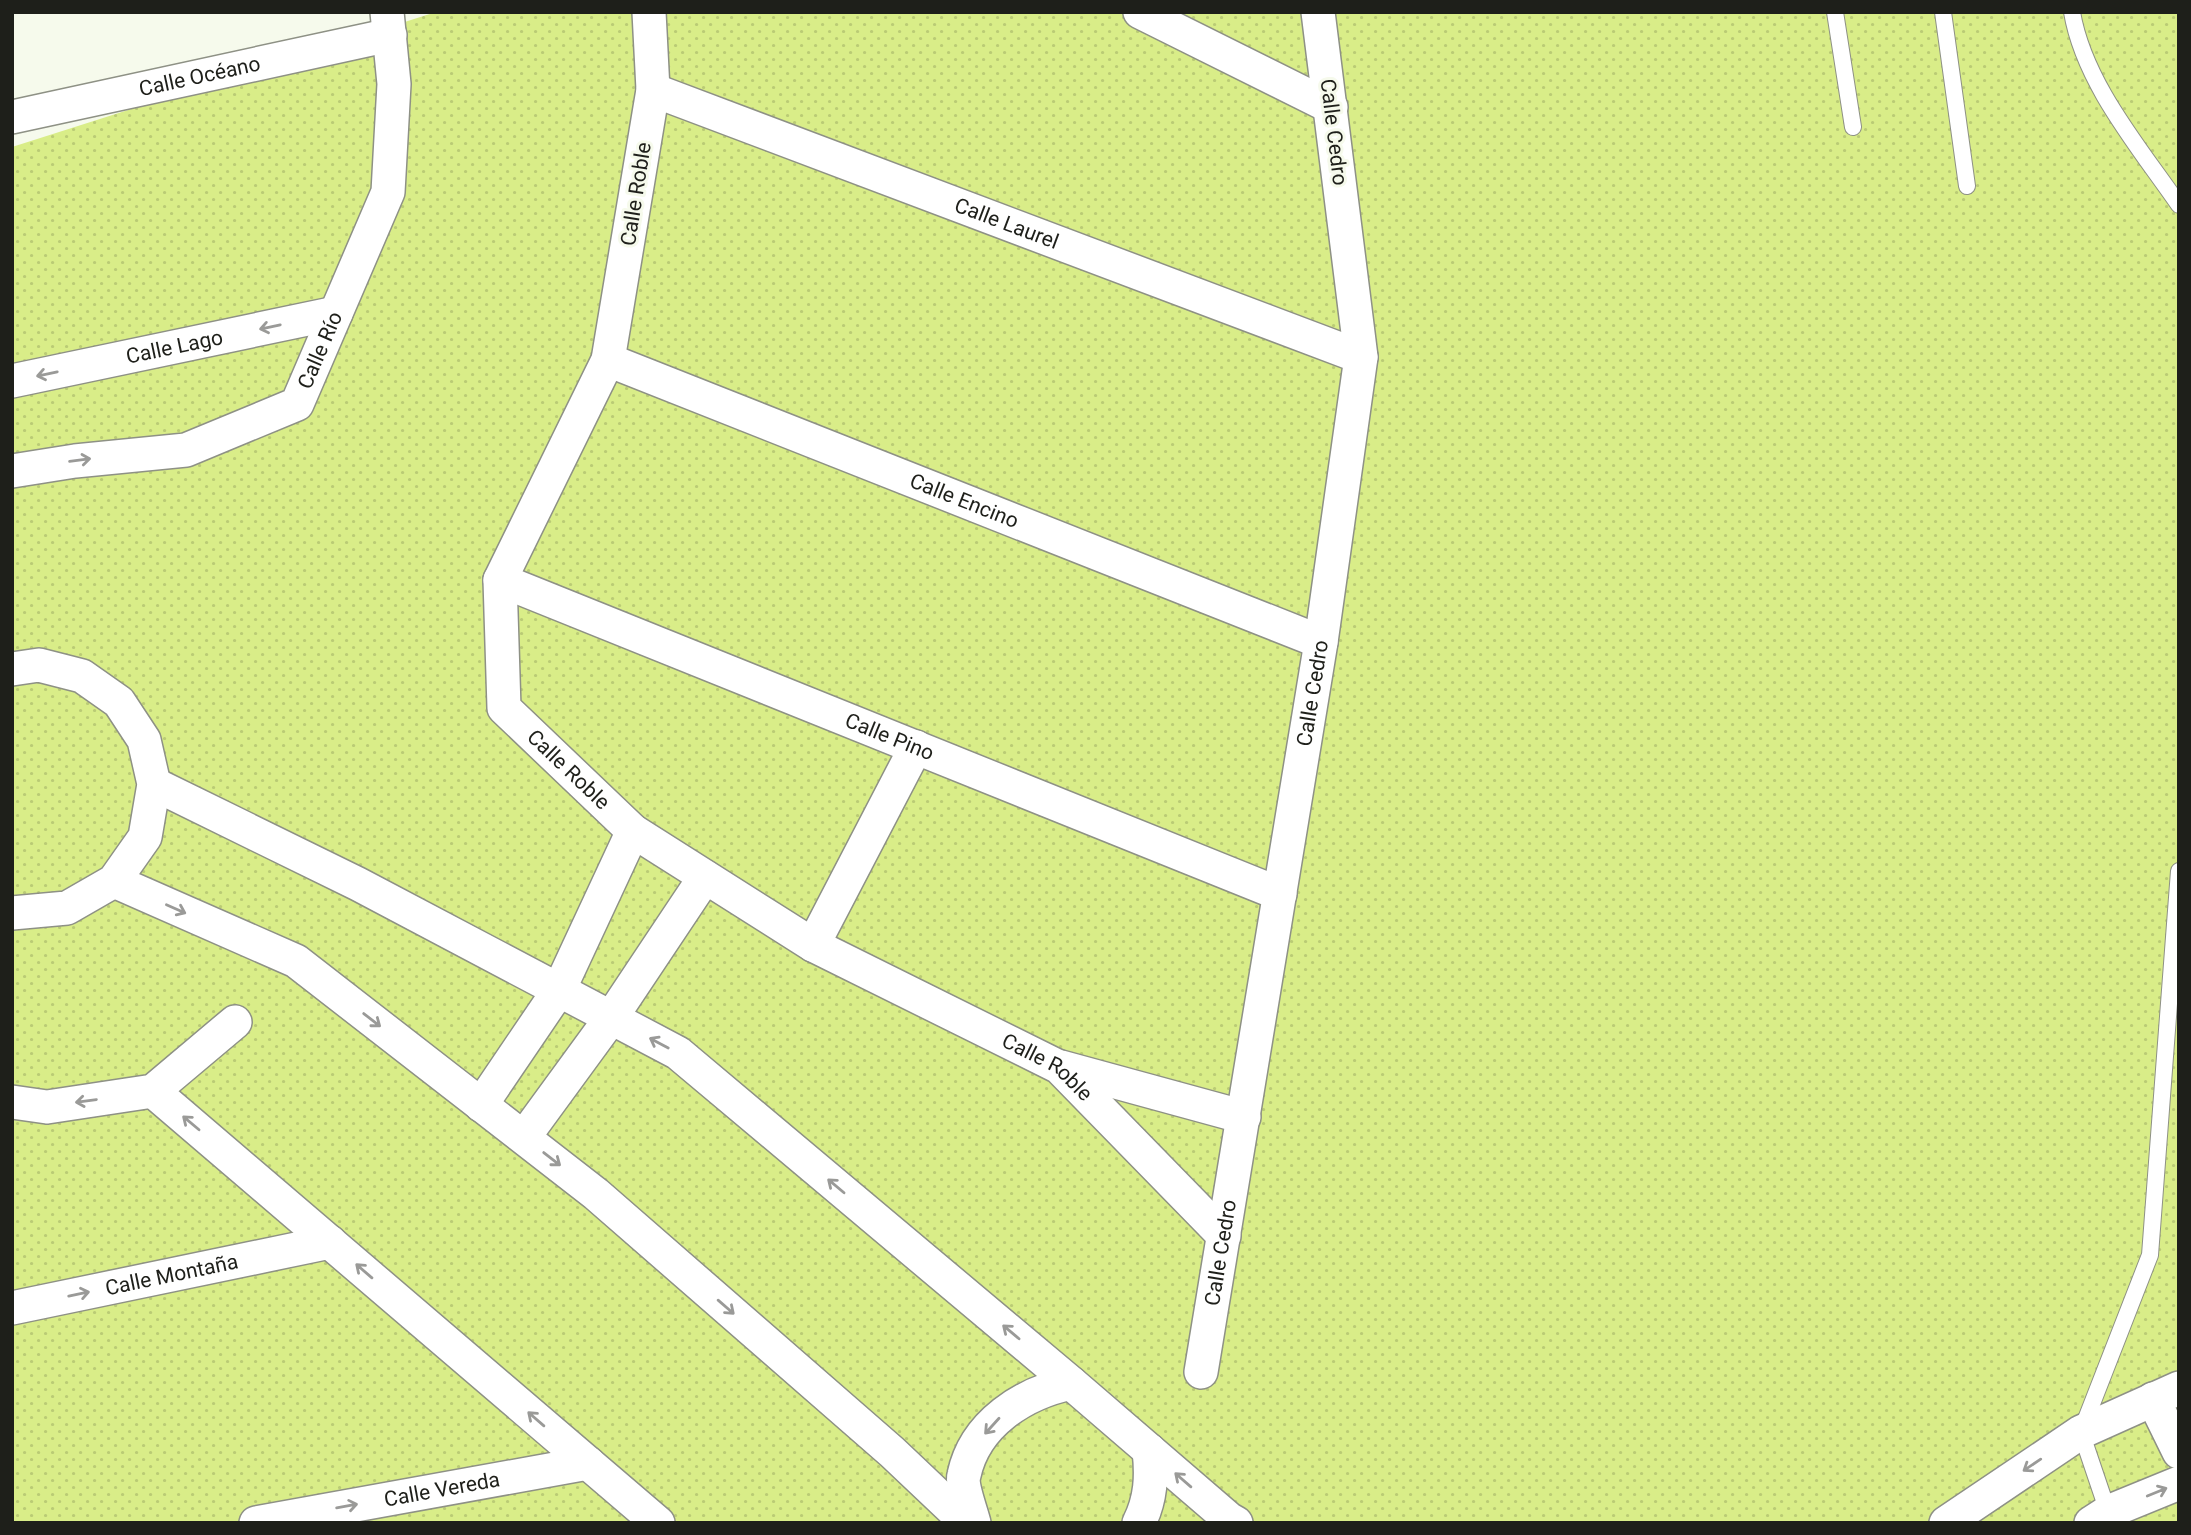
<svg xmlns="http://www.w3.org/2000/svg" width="2191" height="1535" font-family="Roboto,sans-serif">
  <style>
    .park { fill: url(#park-dots) }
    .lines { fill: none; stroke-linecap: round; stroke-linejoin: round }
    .service-casing { stroke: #8e9185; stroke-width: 18 }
    .minor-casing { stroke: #8e9185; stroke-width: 36 }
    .service { stroke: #fff; stroke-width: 16 }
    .minor { stroke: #fff; stroke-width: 33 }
    .oneway { stroke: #9a9a98 }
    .labels { text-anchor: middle; stroke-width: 6; stroke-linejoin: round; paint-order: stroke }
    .street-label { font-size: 21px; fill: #1e1f1a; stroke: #f6faec }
  </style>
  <defs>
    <pattern id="park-dots" width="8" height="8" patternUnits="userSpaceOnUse" patternTransform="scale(1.75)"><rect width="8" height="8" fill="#d9ed88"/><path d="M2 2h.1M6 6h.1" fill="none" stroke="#bacb75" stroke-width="1.8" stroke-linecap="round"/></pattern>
  </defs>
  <rect width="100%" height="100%" fill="#f6faec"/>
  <!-- park -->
  <path class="park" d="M436,12h1743v1511h-2167v-1376z"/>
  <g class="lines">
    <defs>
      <path id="service" d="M1835,12l18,115
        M1943,12l24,174
        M2072,12c12,71 67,135 107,193
        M2108,1512l-27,-80 69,-177 29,-384"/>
      <g id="minor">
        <path id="s1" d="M649,12l4,78 -45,270 -108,220 4,128 129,123 180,114 246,122 165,169"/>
        <path d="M1140,12l191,95"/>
        <path id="s2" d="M653,90l708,267"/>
        <path id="s3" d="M12,117l378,-82"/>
        <path id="s4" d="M608,360l713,282"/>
        <path id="s5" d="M12,381l324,-68"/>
        <path id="s6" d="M12,471l63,-10 111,-11 111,-46 91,-212 6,-108 -7,-72"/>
        <path id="s7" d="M500,580l780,314"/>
        <path d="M12,669l27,-4 43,11 37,26 25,38 10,44 -9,53 -31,44 -47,27 -55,5"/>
        <path d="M154,784l204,100 320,169 393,330 158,136 7,4"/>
        <path d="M114,881l182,80 300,233 296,258 75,71"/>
        <path d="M813,945l103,-198"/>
        <path d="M1061,1067l183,50"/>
        <path d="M153,1091l505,432"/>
        <path d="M12,1102l35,5 106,-16 82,-69"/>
        <path d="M481,1105l78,-115 74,-159"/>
        <path d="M524,1137l87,-119 94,-141"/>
        <path id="s8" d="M12,1308l318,-66"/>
        <path id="s9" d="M1201,1372l120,-730 40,-285 -43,-345"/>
        <path d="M2153,1399l26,53"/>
        <path id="s10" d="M256,1523l332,-60"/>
        <path d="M974,1523c-3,-12 -13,-38 -10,-48 11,-52 60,-82 107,-92"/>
        <path d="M1139,1523c12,-24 13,-47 10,-73"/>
        <path d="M1946,1523l135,-91 98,-44"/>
        <path d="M2091,1523l17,-11 71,-29"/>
      </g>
    </defs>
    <!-- service casing -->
    <use href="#service" class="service-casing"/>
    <!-- minor casing -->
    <use href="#minor" class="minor-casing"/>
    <!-- service -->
    <use href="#service" class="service"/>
    <!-- minor -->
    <use href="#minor" class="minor"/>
  </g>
  <!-- one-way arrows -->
  <defs><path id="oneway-shaft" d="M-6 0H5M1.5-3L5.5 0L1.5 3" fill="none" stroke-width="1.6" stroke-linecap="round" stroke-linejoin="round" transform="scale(1.75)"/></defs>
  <g class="oneway">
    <use href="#oneway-shaft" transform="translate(270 327) rotate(168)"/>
    <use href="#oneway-shaft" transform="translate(47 374) rotate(168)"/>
    <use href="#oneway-shaft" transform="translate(80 460) rotate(-7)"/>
    <use href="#oneway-shaft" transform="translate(176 909) rotate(24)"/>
    <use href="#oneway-shaft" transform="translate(372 1020) rotate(38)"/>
    <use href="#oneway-shaft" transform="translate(659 1043) rotate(-152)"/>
    <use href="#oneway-shaft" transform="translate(86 1101) rotate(172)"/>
    <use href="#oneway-shaft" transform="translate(191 1123) rotate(-140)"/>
    <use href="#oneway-shaft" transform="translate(552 1159) rotate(38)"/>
    <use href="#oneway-shaft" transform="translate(836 1186) rotate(-140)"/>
    <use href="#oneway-shaft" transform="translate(364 1271) rotate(-139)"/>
    <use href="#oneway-shaft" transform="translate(79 1294) rotate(-12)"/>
    <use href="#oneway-shaft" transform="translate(726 1307) rotate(41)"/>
    <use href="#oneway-shaft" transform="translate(1011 1332) rotate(-140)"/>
    <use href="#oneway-shaft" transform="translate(536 1419) rotate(-139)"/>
    <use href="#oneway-shaft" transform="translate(992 1426) rotate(132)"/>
    <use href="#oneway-shaft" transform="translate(2032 1465) rotate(146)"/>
    <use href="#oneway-shaft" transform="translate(1183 1480) rotate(-139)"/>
    <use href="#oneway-shaft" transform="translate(2157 1492) rotate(-22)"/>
    <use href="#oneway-shaft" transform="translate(347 1506) rotate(-10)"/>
  </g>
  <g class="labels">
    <!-- street labels -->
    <g class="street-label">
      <text dy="7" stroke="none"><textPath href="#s3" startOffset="192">Calle Océano</textPath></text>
      <text transform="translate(1334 132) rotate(83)" y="7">Calle Cedro</text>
      <text transform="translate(636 194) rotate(-81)" y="7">Calle Roble</text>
      <text dy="7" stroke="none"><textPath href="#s2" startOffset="378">Calle Laurel</textPath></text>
      <text dy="7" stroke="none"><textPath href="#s5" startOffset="166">Calle Lago</textPath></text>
      <text dy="7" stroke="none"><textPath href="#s6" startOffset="354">Calle Río</textPath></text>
      <text dy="7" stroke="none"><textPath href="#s4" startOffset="383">Calle Encino</textPath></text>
      <text dy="7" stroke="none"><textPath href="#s9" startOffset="688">Calle Cedro</textPath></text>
      <text dy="7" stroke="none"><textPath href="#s7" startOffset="420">Calle Pino</textPath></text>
      <text dy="7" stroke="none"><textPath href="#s1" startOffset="814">Calle Roble</textPath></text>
      <text dy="7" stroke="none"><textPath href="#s1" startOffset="1381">Calle Roble</textPath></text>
      <text dy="7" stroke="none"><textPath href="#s9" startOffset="121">Calle Cedro</textPath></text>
      <text dy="7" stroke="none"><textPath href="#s8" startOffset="163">Calle Montaña</textPath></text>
      <text dy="7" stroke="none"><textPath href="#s10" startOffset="189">Calle Vereda</textPath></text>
    </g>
  </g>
  <!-- border -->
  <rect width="2191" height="1535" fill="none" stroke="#1e1f1a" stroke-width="28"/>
</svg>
